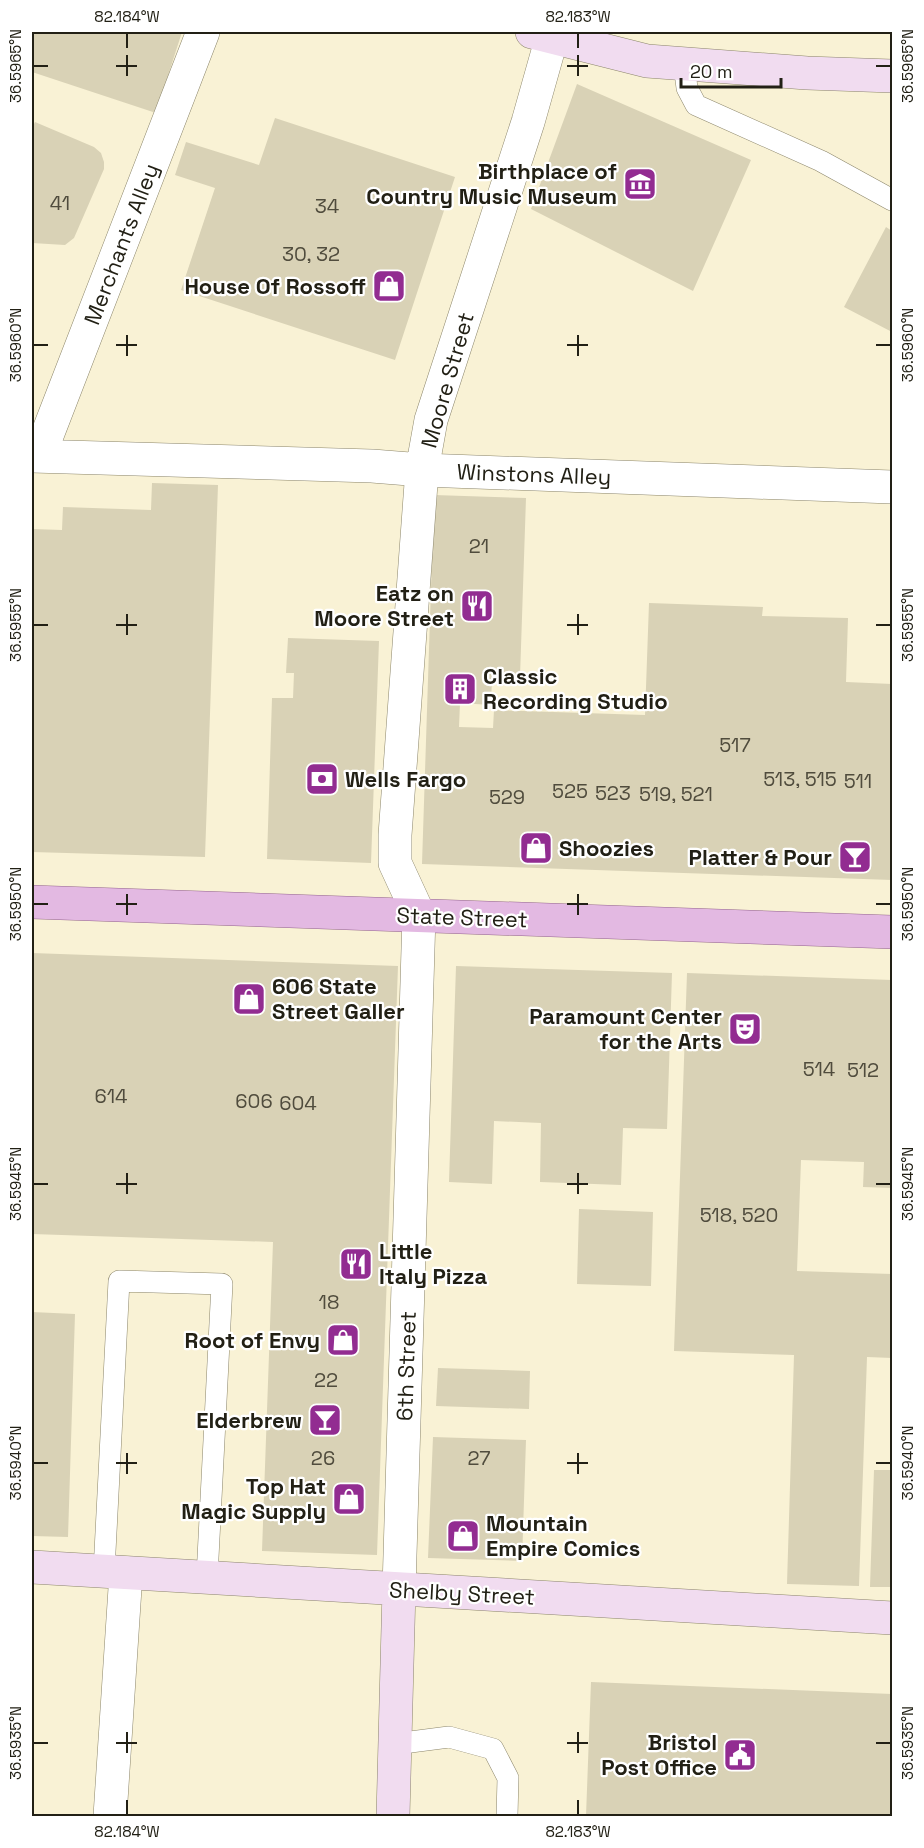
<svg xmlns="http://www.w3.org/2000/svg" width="924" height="1848" font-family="'Space Grotesk',sans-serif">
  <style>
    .building { fill: #d9d2b6 }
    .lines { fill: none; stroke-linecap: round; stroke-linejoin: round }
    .lane-casing { stroke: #8c866b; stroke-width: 22 }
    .street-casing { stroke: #8c866b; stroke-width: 34 }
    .secondary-casing { stroke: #8c866b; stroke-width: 34 }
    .primary-casing { stroke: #94668d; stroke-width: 34 }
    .lane { stroke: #fff; stroke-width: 21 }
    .street { stroke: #fff; stroke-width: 33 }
    .secondary { stroke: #f1dcf0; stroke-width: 33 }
    .primary { stroke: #e3b9e2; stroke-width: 33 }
    .ticks { fill: none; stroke: #222015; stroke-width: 2 }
    .labels { text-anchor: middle; stroke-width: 4.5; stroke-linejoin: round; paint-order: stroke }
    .number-label { font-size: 20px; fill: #504c3d }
    .poi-label { font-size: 22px; font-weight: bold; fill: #222015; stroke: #fff; text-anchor: end }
    .street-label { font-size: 22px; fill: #222015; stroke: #fff }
    .neatline { fill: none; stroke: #222015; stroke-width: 2 }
    .ticks-label { font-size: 15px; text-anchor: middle; fill: #222015 }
  </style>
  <rect width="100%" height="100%" fill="#f9f2d5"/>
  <!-- building -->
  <path class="building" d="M35,32h147l-26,81 -124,-41v-33z
    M577,84l174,76 -58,131 -162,-82z
    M275,118l180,59 -60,183 -214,-70 34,-102 -40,-13 11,-33 73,23z
    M35,122l59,25 7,6 3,9v7l-30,69 -9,7 -33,-2v-115z
    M886,227l6,4v101l-48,-25z
    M152,483l66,2 -13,372 -173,-5v-323l30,1 1,-23 88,3z
    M434,495l92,3 -6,179 -28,-1 -1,29 -31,-2 -1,24 34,1 1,-18 151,5 4,-112 114,4 -1,9 86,2 -2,64 46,2v196l-470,-16z
    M288,638l91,3 -8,222 -104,-4 5,-161h21l1,-25h-8z
    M32,953l366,13 -21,589 -115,-4 11,-309 -241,-8z
    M456,966l216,7 -5,156 -44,-1 -2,57 -81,-3 1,-59 -47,-2 -2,63 -43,-2z
    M687,973l205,7v208l-29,-1 1,-25 -63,-2 -4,111 95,3v84l-25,-1 -8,229 -72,-2 7,-229 -120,-4z
    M579,1209l74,3 -2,74 -74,-2z
    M32,1312l43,2 -7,223 -36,-1z
    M438,1368l92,3 -1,38 -93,-3z
    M433,1437l93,3 -4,121 -94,-3z
    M874,1470h18v117h-22z
    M591,1682l301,12v122h-306z"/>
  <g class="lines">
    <defs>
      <path id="lane" d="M684,64l3,24 9,17 125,56 71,39
        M104,1571l15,-290 103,3 -15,293
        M395,1744l54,-7 44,12 15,29 -1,38"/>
      <path id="street" d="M32,456l340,10 50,4 470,17
        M39,456l164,-424
        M399,1589l20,-674 -24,-52v-28l27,-365 9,-50 97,-298 24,-85
        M110,1816l16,-243"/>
      <path id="secondary" d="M532,32l115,29 160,12 85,3
        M32,1567l860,51
        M393,1816l6,-227"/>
      <path id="primary" d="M32,902l860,30"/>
    </defs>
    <!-- lane casing -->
    <use href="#lane" class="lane-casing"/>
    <!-- street casing -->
    <use href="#street" class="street-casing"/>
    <!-- secondary casing -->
    <use href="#secondary" class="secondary-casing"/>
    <!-- primary casing -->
    <use href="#primary" class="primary-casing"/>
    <!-- lane -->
    <use href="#lane" class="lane"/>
    <!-- street -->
    <use href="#street" class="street"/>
    <!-- secondary -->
    <use href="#secondary" class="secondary"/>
    <!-- primary -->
    <use href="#primary" class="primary"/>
  </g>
  <!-- ticks -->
  <path class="ticks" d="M127,33v15M578,33v15M127,55v21M578,55v21M33,66h15M116,66h21M567,66h21M876,66h15M127,335v21M578,335v21M33,345h15M116,345h21M567,345h21M876,345h15M127,614v21M578,614v21M33,625h15M116,625h21M567,625h21M876,625h15M127,894v21M578,894v21M33,904h15M116,904h21M567,904h21M876,904h15M127,1173v21M578,1173v21M33,1184h15M116,1184h21M567,1184h21M876,1184h15M127,1453v21M578,1453v21M33,1463h15M116,1463h21M567,1463h21M876,1463h15M127,1732v21M578,1732v21M33,1743h15M116,1743h21M567,1743h21M876,1743h15M127,1800v15M578,1800v15"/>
  <!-- icons -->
  <defs>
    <symbol id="museum-square" viewBox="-11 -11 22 22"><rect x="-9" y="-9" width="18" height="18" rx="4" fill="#922c91" stroke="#fff"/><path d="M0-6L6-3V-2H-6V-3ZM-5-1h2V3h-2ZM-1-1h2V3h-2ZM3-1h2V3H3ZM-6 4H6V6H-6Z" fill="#fff"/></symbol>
    <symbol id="shop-square" viewBox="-11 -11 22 22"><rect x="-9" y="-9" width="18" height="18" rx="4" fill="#922c91" stroke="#fff"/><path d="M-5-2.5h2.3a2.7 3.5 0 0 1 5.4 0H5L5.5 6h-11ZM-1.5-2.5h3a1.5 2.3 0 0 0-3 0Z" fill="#fff"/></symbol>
    <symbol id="restaurant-square" viewBox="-11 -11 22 22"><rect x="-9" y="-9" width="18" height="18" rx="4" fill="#922c91" stroke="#fff"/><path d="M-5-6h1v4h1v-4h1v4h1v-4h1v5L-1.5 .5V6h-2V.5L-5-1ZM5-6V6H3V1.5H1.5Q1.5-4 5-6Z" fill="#fff"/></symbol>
    <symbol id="building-square" viewBox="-11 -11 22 22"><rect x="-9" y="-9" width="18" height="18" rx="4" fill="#922c91" stroke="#fff"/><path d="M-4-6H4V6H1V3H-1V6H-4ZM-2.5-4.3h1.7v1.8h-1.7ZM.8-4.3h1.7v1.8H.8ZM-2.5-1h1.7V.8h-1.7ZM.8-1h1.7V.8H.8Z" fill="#fff"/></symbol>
    <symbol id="bank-square" viewBox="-11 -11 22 22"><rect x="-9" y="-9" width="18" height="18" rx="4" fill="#922c91" stroke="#fff"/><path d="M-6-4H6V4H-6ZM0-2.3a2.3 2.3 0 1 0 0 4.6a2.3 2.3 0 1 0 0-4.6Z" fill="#fff"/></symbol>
    <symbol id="bar-square" viewBox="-11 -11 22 22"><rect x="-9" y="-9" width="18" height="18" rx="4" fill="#922c91" stroke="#fff"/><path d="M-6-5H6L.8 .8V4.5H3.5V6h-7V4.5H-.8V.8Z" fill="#fff"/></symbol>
    <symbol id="theatre-square" viewBox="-11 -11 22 22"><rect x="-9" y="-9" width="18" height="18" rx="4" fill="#922c91" stroke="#fff"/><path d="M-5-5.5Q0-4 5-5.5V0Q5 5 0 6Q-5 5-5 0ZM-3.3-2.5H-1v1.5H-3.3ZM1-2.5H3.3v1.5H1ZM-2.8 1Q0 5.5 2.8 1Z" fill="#fff"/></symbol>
    <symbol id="civic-square" viewBox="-11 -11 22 22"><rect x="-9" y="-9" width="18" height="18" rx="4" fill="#922c91" stroke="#fff"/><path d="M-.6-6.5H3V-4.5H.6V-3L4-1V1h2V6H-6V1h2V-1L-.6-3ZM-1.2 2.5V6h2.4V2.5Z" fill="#fff"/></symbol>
  </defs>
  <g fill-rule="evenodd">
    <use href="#museum-square" x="621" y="165" width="38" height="38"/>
    <use href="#shop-square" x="370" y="267" width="38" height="38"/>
    <use href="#restaurant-square" x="458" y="587" width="38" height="38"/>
    <use href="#building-square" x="441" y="670" width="38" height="38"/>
    <use href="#bank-square" x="303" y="760" width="38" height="38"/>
    <use href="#shop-square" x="517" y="829" width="38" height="38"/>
    <use href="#bar-square" x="836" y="838" width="38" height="38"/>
    <use href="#shop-square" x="230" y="980" width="38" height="38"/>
    <use href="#theatre-square" x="726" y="1010" width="38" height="38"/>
    <use href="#restaurant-square" x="337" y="1245" width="38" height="38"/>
    <use href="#shop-square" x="324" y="1321" width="38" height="38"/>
    <use href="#bar-square" x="306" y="1401" width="38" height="38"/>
    <use href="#shop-square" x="330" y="1480" width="38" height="38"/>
    <use href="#shop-square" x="444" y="1517" width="38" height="38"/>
    <use href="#civic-square" x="721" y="1736" width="38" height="38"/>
  </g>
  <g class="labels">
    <!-- number labels -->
    <g class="number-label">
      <text x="60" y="210">41</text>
      <text x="327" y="213">34</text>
      <text x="311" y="261">30, 32</text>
      <text x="479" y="553">21</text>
      <text x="735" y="752">517</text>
      <text x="800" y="786">513, 515</text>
      <text x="858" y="788">511</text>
      <text x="570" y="798">525</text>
      <text x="613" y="800">523</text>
      <text x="676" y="801">519, 521</text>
      <text x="507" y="804">529</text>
      <text x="819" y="1076">514</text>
      <text x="863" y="1077">512</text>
      <text x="111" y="1103">614</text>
      <text x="254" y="1108">606</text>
      <text x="298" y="1110">604</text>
      <text x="739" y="1222">518, 520</text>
      <text x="329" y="1309">18</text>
      <text x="326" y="1387">22</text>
      <text x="323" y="1465">26</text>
      <text x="479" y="1465">27</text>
    </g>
    <!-- poi labels -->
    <g class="poi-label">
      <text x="617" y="179">Birthplace of<tspan x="617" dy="25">Country Music Museum</tspan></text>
      <text x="366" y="294">House Of Rossoff</text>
      <text x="454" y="601">Eatz on<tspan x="454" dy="25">Moore Street</tspan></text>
      <text x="483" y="684" text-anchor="start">Classic<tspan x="483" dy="25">Recording Studio</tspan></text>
      <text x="345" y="787" text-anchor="start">Wells Fargo</text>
      <text x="559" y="856" text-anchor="start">Shoozies</text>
      <text x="832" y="865">Platter &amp; Pour</text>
      <text x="272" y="994" text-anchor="start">606 State<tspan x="272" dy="25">Street Galler</tspan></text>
      <text x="722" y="1024">Paramount Center<tspan x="722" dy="25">for the Arts</tspan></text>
      <text x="379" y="1259" text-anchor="start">Little<tspan x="379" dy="25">Italy Pizza</tspan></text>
      <text x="320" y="1348">Root of Envy</text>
      <text x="302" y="1428">Elderbrew</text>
      <text x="326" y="1494">Top Hat<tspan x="326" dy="25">Magic Supply</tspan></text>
      <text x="486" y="1531" text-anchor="start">Mountain<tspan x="486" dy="25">Empire Comics</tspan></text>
      <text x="717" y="1750">Bristol<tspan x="717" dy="25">Post Office</tspan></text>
    </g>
    <!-- street labels -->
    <g class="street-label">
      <text transform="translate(121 244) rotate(-69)" y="8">Merchants Alley</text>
      <text transform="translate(447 380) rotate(-74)" y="8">Moore Street</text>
      <text transform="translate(534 474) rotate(2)" y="8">Winstons Alley</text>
      <text transform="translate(462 917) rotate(2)" y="8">State Street</text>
      <text transform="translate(406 1366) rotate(-88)" y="8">6th Street</text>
      <text transform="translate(462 1593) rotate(3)" y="8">Shelby Street</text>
    </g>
  </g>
  <!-- border -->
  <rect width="924" height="1848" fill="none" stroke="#ffffff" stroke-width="66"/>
  <!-- scale -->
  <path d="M681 78v9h100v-9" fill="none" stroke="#222015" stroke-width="3"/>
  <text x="690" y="78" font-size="18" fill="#222015" stroke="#ffffff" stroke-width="4.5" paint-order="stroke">20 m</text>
  <rect x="33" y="33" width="858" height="1782" class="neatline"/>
  <g class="ticks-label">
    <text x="127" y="22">82.184°W</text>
    <text x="578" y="22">82.183°W</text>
    <text transform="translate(16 66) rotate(-90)" y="5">36.5965°N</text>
    <text transform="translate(908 66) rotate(-90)" y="5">36.5965°N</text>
    <text transform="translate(16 345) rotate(-90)" y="5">36.5960°N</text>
    <text transform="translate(908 345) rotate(-90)" y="5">36.5960°N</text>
    <text transform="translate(16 625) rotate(-90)" y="5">36.5955°N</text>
    <text transform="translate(908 625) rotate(-90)" y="5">36.5955°N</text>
    <text transform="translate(16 904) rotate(-90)" y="5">36.5950°N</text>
    <text transform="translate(908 904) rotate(-90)" y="5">36.5950°N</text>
    <text transform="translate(16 1184) rotate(-90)" y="5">36.5945°N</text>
    <text transform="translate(908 1184) rotate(-90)" y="5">36.5945°N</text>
    <text transform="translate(16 1463) rotate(-90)" y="5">36.5940°N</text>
    <text transform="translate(908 1463) rotate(-90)" y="5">36.5940°N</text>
    <text transform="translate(16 1743) rotate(-90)" y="5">36.5935°N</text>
    <text transform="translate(908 1743) rotate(-90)" y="5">36.5935°N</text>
    <text x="127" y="1837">82.184°W</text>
    <text x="578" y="1837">82.183°W</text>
  </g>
</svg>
